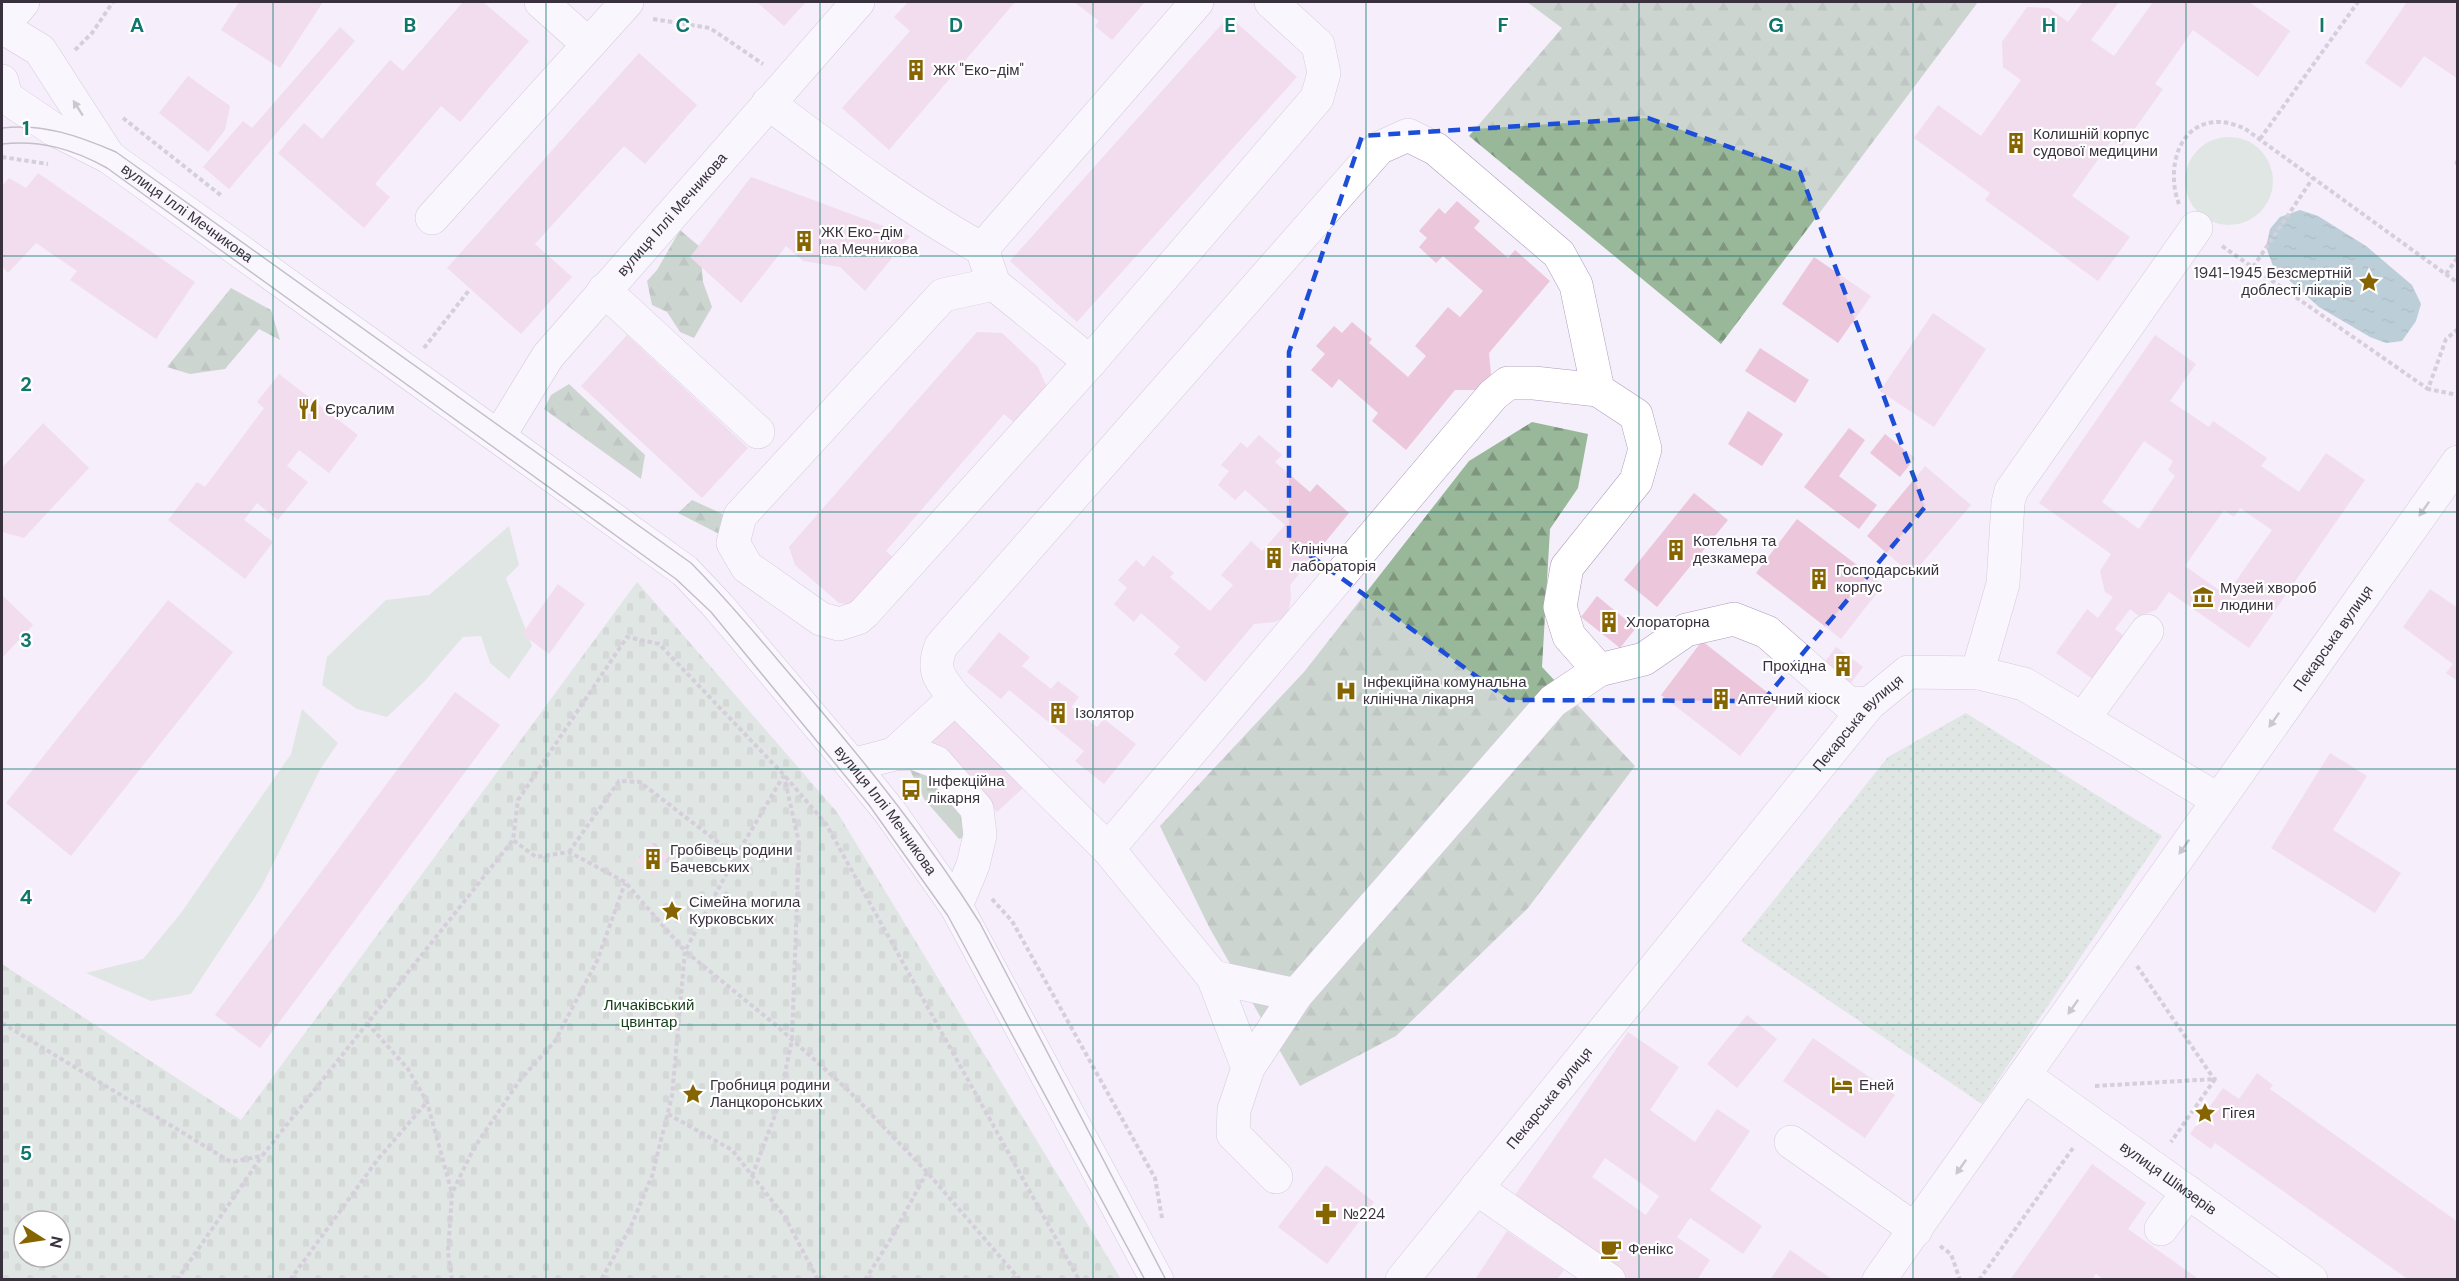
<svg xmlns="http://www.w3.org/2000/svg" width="2459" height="1281" font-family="'DM Sans',sans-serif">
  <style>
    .grass { fill: #c6dcc6 }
    .forest { fill: url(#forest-firs) }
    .cemetery { fill: url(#cemetery-stones); fill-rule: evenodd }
    .park { fill: url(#park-dots) }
    .water { fill: url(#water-ripples) }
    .building { fill: #ecc7db; fill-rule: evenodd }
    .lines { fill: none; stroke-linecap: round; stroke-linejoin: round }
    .minor-casing { stroke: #ad9cbb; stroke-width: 34 }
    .major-casing { stroke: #ad9cbb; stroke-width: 34 }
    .path { stroke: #aea7b4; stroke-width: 4; stroke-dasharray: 4.5 3; stroke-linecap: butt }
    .minor { stroke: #fff; stroke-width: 33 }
    .major { stroke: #fff; stroke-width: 33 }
    .tram { stroke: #8a838f; stroke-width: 1.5 }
    .oneway { fill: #9c989e }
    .marked { fill: none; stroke: #1d4ed8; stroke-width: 4.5; stroke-dasharray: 12 8; stroke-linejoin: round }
    .grid { fill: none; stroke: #0f766e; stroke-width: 1.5; stroke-opacity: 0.55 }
    .labels { text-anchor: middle; stroke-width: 4.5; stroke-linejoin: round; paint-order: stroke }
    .poi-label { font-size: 15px; fill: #39323e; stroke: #fff; text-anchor: start }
    .street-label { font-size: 15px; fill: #39323e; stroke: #fff }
    .park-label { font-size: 15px; fill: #15421a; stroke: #fff }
    .grid-label { font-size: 20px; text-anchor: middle; font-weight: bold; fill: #0f766e; stroke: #fff; stroke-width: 4.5; stroke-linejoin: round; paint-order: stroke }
  </style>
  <defs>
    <pattern id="forest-firs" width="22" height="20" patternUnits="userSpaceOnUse" patternTransform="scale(1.5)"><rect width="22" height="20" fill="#99b799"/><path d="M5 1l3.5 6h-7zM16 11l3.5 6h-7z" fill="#7e957e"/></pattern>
    <pattern id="cemetery-stones" width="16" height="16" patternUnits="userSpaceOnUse" patternTransform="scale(1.5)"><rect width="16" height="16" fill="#c6dcc6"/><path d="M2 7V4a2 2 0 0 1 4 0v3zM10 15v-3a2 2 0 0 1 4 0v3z" fill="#abbdab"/></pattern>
    <pattern id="park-dots" width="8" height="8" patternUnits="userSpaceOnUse" patternTransform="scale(1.5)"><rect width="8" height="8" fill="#c6dcc6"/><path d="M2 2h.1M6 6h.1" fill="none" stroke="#abbdab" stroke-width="1.8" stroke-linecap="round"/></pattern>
    <pattern id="water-ripples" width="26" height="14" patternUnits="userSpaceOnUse" patternTransform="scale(1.5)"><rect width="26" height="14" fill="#75a6ae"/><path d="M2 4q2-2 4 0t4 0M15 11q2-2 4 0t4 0" fill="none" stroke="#61888f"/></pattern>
  </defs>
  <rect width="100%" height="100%" fill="#f5eefb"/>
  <!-- grass -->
  <path class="grass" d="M2185 181a44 44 0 1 1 88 0a44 44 0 1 1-88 0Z
    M509,526l10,39 -13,13 26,68 -23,33 -19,-16 -9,-27 -18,1 -39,45 -37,35 -30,-8 -35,-24 5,-28 59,-57 43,-5z
    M302,709l36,34 -17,25 -60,120 -70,106 -40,7 -65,-28 57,-14 38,-46 110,-159z"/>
  <!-- forest -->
  <path class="forest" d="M1527,2h451l-257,342 -252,-208 93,-108z
    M680,230l20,17 3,35 9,25 -18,31 -14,-6 -13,-20 -15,-7 -5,-24 10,-11z
    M231,288l40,22 9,30 -21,-11 -34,40 -35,5 -23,-7z
    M569,384l76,71 -4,24 -97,-70 7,-14z
    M1532,422l56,12 -10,54 -28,41 -8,138 93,99 -107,142 -132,128 -96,50 -91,-159 -49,-101 144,-154 165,-211z
    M692,500l35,16 2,23 -51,-26z
    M909,768l32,12 27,41 -2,16 -7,2 -35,-40z"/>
  <!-- cemetery -->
  <path class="cemetery" d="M637,582l200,230 284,467h-1119v-315l239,156zM24,1221h36v36h-36z"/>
  <!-- park -->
  <path class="park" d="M1966,713l196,123 -180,268 -241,-163 147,-184z"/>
  <!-- water -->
  <path class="water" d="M2300,210l18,6 48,30 46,39 9,19 -5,17 -14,20 -16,2 -16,-6 -51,-30 -46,-41 -7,-19 4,-18 10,-12z"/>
  <!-- building -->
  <path class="building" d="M239,2h84l-43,66 -59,-38z
    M463,2h20l46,39 -69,81 -19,-16 -66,78 15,13 -26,31 -86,-75 26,-30 18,16 68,-79 13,11z
    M757,2h49l-22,24z
    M908,2h107l-126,148 -47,-42 68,-77 -16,-14z
    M1074,2h71l-33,38 -17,-14 4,-5z
    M2083,2h36l-28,38 23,16 39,-54h96l41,29 -32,46 -65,-47 -38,54 8,5 -41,58 -10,-7 -40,56 58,41 -32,44 -113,-81 5,-7 -76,-55 24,-33 43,31 40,-56 -18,-13 -1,-25 25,-35 22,1 19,14z
    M2407,2h51v77l-34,-23 -23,32 -36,-25z
    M1229,16l68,61 -220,245 -67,-61z
    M340,27l15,14 -126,148 -26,-22 40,-46 9,7z
    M639,53l58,52 -52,59 -21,-18 -89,98 37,33 -51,57 -74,-66z
    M188,76l42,30 -5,24 -17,22 -49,-39z
    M38,173l157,109 -39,57 -86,-59 7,-9 -41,-28 -28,30 -6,-7v-80l7,-8 17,10z
    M751,177l159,59 -45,55 -25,-24 -37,-6 -17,-15 -45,57 -51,-46z
    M1457,201l23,20 -6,7 34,30 7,-8 35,31 -61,72 2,21 -6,11 -8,5h-22l-49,60 -34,-29 6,-8 -39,-34 -7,9 -21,-18 14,-16 -9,-8 18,-20 8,7 10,-11 20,17 -3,4 39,34 18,-21 -11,-10 33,-39 12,10 23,-26 -40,-35 -7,7 -17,-16 8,-9 -8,-7 20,-23 6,6z
    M1814,257l57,39 -33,47 -56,-39z
    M1933,313l53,36 -52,78 -54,-36z
    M977,332l25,1 36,34 11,25 -31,34 -14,-12 -118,137 10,9 -41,45 -16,-2 -44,-38 -6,-18z
    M627,335l121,113 -46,50 -121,-112z
    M2155,335l41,29 -26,37 39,26 4,-6 54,37 -6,8 38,26 27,-39 39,27 -116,168 -80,-56 -13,18 -17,6 -9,-7 -15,20 13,10 -31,43 -41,-29 31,-44 11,9 15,-21 -8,-5 -5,-21 11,-17 -72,-51zM2144,441l29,20 -5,9 7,6 -36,53 -37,-27zM2240,508l32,22 -46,65 -41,-29 39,-56 10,7z
    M1760,348l49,32 -14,23 -50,-32z
    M279,374l79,61 -29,38 -30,-23 -12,16 21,16 -30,38 -21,-17 -13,17 29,22 -28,37 -77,-59 29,-38 8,5 59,-79 -7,-6z
    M1748,411l35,23 -21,32 -34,-22z
    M43,423l46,45 -65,70 -22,-6v-64z
    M1849,428l16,12 -26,36 38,29 -18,24 -55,-42z
    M1885,434l30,24 -15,19 -30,-24z
    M1259,435l23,20 -7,7 35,30 7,-8 32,29 -59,72 1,13 -2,10 -5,9 -9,5 -21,2 -49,58 -31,-28 6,-7 -39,-34 -7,9 -20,-18 13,-16 -9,-8 18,-20 8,7 9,-12 21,18 -4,4 40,34 23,-26 -12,-10 30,-34 11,10 23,-26 -40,-35 -10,10 -17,-15 11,-14 -8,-6 20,-23 6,6z
    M1925,466l46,39 -59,70 -45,-39z
    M1694,493l34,27 -71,87 -33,-27z
    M1797,519l86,66 -42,54 -85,-66z
    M558,584l27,20 -36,50 -27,-20z
    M2430,589l28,19v73l-12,-8 7,-9 -50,-37z
    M2,595l31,30 -31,33z
    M1597,596l39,32 -16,20 -39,-31z
    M168,600l65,52 -162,204 -65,-53z
    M999,632l31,25 -8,9 29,23 7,-8 21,16 -8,10 26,20 7,-8 32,25 -32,40 -29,-23 9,-10 -75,-61 -8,9 -34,-27z
    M1702,641l79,62 -41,53 -79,-61z
    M1836,647l27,20 -13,17 -27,-20z
    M455,692l45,33 -240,323 -45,-33z
    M958,717l65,71 -26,24 -66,-71z
    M2330,753l37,23 -34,54 68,43 -26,40 -104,-65z
    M650,843l19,13 -14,20 -19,-13z
    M1747,1015l30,24 -40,49 -30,-24z
    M1628,1032l51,35 -29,43 45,32 22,-33 33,22 -40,59 52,36 -19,28 -53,-36 -13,19 33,23 -13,20h-67l-117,-82zM1605,1158l54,38 -13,19 -54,-38z
    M1813,1038l82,57 -30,43 -82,-57z
    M2257,1073l16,12 -3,4 188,133v58h-49l-194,-137 -4,6 -21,-15 33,-46 16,11z
    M2092,1164l54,39 -18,26 72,51h-96l-8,-6 -4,6h-82z
    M1326,1165l48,37 -47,62 -49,-37z
    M1507,1231l57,39 -7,10 -81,-2z
    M1790,1250l43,30h-63z"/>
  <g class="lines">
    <defs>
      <g id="minor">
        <path d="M541,2l47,42"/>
        <path d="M768,103c70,52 138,104 214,146l12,35 96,78"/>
        <path d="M432,218l195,-216"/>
        <path d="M982,249l215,-247"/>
        <path d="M994,284l-51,11 -203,221 -7,27 14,24 74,52 18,5 19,-6 7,-6 225,-250 227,-264 7,-25 -6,-28 -47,-43"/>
        <path d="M604,290l154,142"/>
        <path id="s1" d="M499,436l49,-80 310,-354"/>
        <path d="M1599,670l45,-11 42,-29 48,-11 33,13 81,71 21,1"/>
        <path d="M1979,673l2,-13 22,-76 5,-81 3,-12 185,-263"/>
        <path d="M2083,719l64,-88"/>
        <path d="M894,754l61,-56"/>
        <path d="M852,765l42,-11 19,-1 23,9 41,47 3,26 -7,30 -17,41"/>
        <path d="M1108,849l385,-454 15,-12h26l64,7"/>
        <path d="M1213,977l83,18"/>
        <path d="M1248,1068l-35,-91 -105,-128 -153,-151c-15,-20 -24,-26 -14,-52l438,-498 29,-13 28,14 123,105 17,31 22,105 38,25 9,34 -9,32 -69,86 -7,40 9,29 30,34 -46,31 -257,294 -48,73 -14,42 -1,24 43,43"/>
        <path id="s2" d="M2025,1076l286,204"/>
        <path d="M1791,1142l125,88"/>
        <path d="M1476,1188l133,92"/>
        <path d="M2161,1229l27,-37"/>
        <path id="s3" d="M1402,1280l467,-576 39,-32 71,1 45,11 193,115"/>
        <path id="s4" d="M1879,1280l579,-818"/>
      </g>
      <g id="major">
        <path d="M2,27l38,23 69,107"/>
        <path d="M2,27l21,-25"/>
        <path id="s5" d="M2,81l4,16 47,32 56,28 576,414 34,36 133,158 38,47 66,94 201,374"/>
      </g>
    </defs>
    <!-- minor casing -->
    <use href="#minor" class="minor-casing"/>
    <!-- major casing -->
    <use href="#major" class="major-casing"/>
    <!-- path -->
    <path class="path" d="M653,19l57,9 53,36
      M75,50l17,-17 21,-31
      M123,118l100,79
      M2260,139l98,-137
      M2,157l46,7
      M2455,162l3,1
      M2179,204c-13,-33 -2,-84 42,-82 8,0 16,4 23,6l214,155
      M2222,246l206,143
      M2253,267l60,-89
      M2446,274l12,-17
      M2458,329l-12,10 -18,50 30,6
      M424,348l46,-59
      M569,852l50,-71 21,1 96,74 -51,95 -13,145 -20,80 -21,50 -30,54
      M736,856l48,-81
      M992,899l20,22 143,257 7,40
      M2137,966l77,113
      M2,1023l229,139 31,-6 251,-316
      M367,1023l41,46 19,33 25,91
      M2095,1086l120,-7 -44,63
      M668,1114l64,36 53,67 33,63
      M752,1176l25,-66 15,-70 7,-197 -15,-67
      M1940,1246l11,8 9,26
      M177,1280l85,-124
      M290,1280l88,-121 49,-57
      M452,1280l-4,-28 4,-59 22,-45 46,-68 35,-39 42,-80 28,-78
      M865,1280l27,-43 35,-65
      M1020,1280l-93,-108 -79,-82 -71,-64 -92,-75 -60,-69 -56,-30 -33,5 -23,-17 5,-40 109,-163 32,7 125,131 42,49 253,456
      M1979,1280l94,-132"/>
    <!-- minor -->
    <use href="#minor" class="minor"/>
    <!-- major -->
    <use href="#major" class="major"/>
    <!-- tram -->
    <path class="tram" d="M2,128c41,-5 77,8 114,24l575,411c41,41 77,86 115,130 62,73 123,149 174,230l186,357
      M2,144c39,-4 71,5 105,24l569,411 35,33 158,193 79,111 197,364"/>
  </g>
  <!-- one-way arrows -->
  <defs><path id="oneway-solid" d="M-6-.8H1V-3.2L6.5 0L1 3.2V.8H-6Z" transform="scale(1.5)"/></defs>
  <g class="oneway">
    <use href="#oneway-solid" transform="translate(78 108) rotate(-123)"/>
    <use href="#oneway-solid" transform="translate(2424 509) rotate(125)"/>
    <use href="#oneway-solid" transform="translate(2274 720) rotate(125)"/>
    <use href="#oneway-solid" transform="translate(2184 847) rotate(125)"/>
    <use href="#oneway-solid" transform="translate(2073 1007) rotate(125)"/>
    <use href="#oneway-solid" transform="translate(1961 1167) rotate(125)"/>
  </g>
  <!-- marked area -->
  <path d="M0 0H2459V1281H0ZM1648,118l152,54 125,335 -162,194 -254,-1 -220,-160v-188l73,-216z" fill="#f5eefb" fill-opacity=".55" fill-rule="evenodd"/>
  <path class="marked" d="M1648,118l152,54 125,335 -162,194 -254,-1 -220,-160v-188l73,-216z"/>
  <!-- grid -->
  <path class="grid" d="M273,2v1278M546,2v1278M820,2v1278M1093,2v1278M1366,2v1278M1639,2v1278M1913,2v1278M2186,2v1278M2,256h2456M2,512h2456M2,769h2456M2,1025h2456"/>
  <!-- icons -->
  <defs>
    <symbol id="building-bare" viewBox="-9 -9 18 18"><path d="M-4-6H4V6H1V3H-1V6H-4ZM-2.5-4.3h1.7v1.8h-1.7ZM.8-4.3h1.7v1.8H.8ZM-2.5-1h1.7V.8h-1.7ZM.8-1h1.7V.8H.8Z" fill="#866500" stroke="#fff" stroke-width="2.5" paint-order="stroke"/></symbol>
    <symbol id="sight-bare" viewBox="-9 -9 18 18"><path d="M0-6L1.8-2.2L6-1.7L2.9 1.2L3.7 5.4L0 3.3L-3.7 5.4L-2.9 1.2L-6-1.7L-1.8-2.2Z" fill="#866500" stroke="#fff" stroke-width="2.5" paint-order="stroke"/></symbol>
    <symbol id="restaurant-bare" viewBox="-9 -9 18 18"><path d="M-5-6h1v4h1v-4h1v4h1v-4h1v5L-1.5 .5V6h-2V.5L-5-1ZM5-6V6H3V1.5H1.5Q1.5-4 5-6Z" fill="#866500" stroke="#fff" stroke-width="2.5" paint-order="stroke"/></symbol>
    <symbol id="museum-bare" viewBox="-9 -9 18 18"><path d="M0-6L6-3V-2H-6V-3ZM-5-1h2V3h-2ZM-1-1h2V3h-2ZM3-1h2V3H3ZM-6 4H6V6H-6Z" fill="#866500" stroke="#fff" stroke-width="2.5" paint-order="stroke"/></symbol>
    <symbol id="hospital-bare" viewBox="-9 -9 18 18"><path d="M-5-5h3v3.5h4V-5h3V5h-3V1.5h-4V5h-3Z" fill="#866500" stroke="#fff" stroke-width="2.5" paint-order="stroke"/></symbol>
    <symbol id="bus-bare" viewBox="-9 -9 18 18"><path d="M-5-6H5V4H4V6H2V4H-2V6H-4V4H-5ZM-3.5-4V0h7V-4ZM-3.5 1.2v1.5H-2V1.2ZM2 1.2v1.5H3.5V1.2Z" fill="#866500" stroke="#fff" stroke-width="2.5" paint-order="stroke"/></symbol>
    <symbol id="hotel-bare" viewBox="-9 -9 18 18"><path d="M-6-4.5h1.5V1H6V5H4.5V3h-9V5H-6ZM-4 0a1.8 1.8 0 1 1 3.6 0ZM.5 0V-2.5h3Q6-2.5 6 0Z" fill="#866500" stroke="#fff" stroke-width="2.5" paint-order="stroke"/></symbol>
    <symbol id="pharmacy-bare" viewBox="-9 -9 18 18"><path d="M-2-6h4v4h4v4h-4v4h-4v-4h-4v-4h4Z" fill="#866500" stroke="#fff" stroke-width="2.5" paint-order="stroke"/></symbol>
    <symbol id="cafe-bare" viewBox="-9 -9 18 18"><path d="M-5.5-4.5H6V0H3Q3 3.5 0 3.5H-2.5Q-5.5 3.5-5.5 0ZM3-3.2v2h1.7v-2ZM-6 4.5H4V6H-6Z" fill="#866500" stroke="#fff" stroke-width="2.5" paint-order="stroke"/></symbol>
  </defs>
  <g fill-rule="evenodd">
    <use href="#building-bare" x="901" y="55" width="30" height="30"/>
    <use href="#building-bare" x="2001" y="128" width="30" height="30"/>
    <use href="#building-bare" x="789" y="226" width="30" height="30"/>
    <use href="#sight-bare" x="2354" y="267" width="30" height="30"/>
    <use href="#restaurant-bare" x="293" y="394" width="30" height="30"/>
    <use href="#building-bare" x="1661" y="535" width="30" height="30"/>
    <use href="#building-bare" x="1259" y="543" width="30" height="30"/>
    <use href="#building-bare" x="1804" y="564" width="30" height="30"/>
    <use href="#museum-bare" x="2188" y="582" width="30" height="30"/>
    <use href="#building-bare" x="1594" y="607" width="30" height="30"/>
    <use href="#building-bare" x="1828" y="651" width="30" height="30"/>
    <use href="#hospital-bare" x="1331" y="676" width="30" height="30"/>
    <use href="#building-bare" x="1706" y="684" width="30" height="30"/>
    <use href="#building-bare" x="1043" y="698" width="30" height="30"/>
    <use href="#bus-bare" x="896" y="775" width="30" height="30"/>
    <use href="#building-bare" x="638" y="844" width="30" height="30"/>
    <use href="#sight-bare" x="657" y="896" width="30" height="30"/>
    <use href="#hotel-bare" x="1827" y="1070" width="30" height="30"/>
    <use href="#sight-bare" x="678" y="1079" width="30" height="30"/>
    <use href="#sight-bare" x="2190" y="1098" width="30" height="30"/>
    <use href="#pharmacy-bare" x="1311" y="1199" width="30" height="30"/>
    <use href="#cafe-bare" x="1596" y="1234" width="30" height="30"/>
  </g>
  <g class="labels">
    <!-- poi labels -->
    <g class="poi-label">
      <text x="933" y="75">ЖК "Еко-дім"</text>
      <text x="2033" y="139">Колишній корпус<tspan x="2033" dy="17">судової медицини</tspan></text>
      <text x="821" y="237">ЖК Еко-дім<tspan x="821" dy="17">на Мечникова</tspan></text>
      <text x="2352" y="278" text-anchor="end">1941-1945 Безсмертній<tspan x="2352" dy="17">доблесті лікарів</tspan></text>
      <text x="325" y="414">Єрусалим</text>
      <text x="1693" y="546">Котельня та<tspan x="1693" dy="17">дезкамера</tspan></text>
      <text x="1291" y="554">Клінічна<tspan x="1291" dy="17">лабораторія</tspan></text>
      <text x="1836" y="575">Господарський<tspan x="1836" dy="17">корпус</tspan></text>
      <text x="2220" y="593">Музей хвороб<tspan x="2220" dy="17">людини</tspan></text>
      <text x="1626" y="627">Хлораторна</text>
      <text x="1826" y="671" text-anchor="end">Прохідна</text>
      <text x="1363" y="687">Інфекційна комунальна<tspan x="1363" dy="17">клінічна лікарня</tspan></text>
      <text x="1738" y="704">Аптечний кіоск</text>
      <text x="1075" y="718">Ізолятор</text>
      <text x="928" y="786">Інфекційна<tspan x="928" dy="17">лікарня</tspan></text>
      <text x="670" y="855">Гробівець родини<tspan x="670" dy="17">Бачевських</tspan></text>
      <text x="689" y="907">Сімейна могила<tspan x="689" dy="17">Курковських</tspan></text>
      <text x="710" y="1090">Гробниця родини<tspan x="710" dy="17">Ланцкоронських</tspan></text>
      <text x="1859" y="1090">Еней</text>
      <text x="2222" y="1118">Гігея</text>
      <text x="1343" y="1219">№224</text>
      <text x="1628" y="1254">Фенікс</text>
    </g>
    <!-- street labels -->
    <g class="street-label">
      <text dy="5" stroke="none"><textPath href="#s5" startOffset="232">вулиця Іллі Мечникова</textPath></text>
      <text dy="5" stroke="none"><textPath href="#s1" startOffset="282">вулиця Іллі Мечникова</textPath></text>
      <text dy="5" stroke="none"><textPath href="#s4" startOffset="786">Пекарська вулиця</textPath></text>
      <text dy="5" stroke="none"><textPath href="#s3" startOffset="720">Пекарська вулиця</textPath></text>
      <text dy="5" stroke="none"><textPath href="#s5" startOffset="1158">вулиця Іллі Мечникова</textPath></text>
      <text dy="5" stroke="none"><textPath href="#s3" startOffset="234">Пекарська вулиця</textPath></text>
      <text dy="5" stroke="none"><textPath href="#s2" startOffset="176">вулиця Шімзерів</textPath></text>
    </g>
    <!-- park labels -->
    <g class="park-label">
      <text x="649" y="1010">Личаківський<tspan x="649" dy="17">цвинтар</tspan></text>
    </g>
  </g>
  <g class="grid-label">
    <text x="137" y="32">A</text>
    <text x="410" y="32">B</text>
    <text x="683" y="32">C</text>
    <text x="956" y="32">D</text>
    <text x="1230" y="32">E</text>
    <text x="1503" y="32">F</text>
    <text x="1776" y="32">G</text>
    <text x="2049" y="32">H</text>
    <text x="2322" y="32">I</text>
    <text x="26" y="135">1</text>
    <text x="26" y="391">2</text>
    <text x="26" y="647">3</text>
    <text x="26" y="904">4</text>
    <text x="26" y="1160">5</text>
  </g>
  <!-- border -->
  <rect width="2459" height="1281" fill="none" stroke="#39323e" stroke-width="6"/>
  <!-- north arrow -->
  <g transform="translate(42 1239) rotate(102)"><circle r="28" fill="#ffffff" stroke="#b0adb2" stroke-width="1.5"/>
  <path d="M0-4.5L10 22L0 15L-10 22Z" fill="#866500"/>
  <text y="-9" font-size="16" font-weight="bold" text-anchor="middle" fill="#39323e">N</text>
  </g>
</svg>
